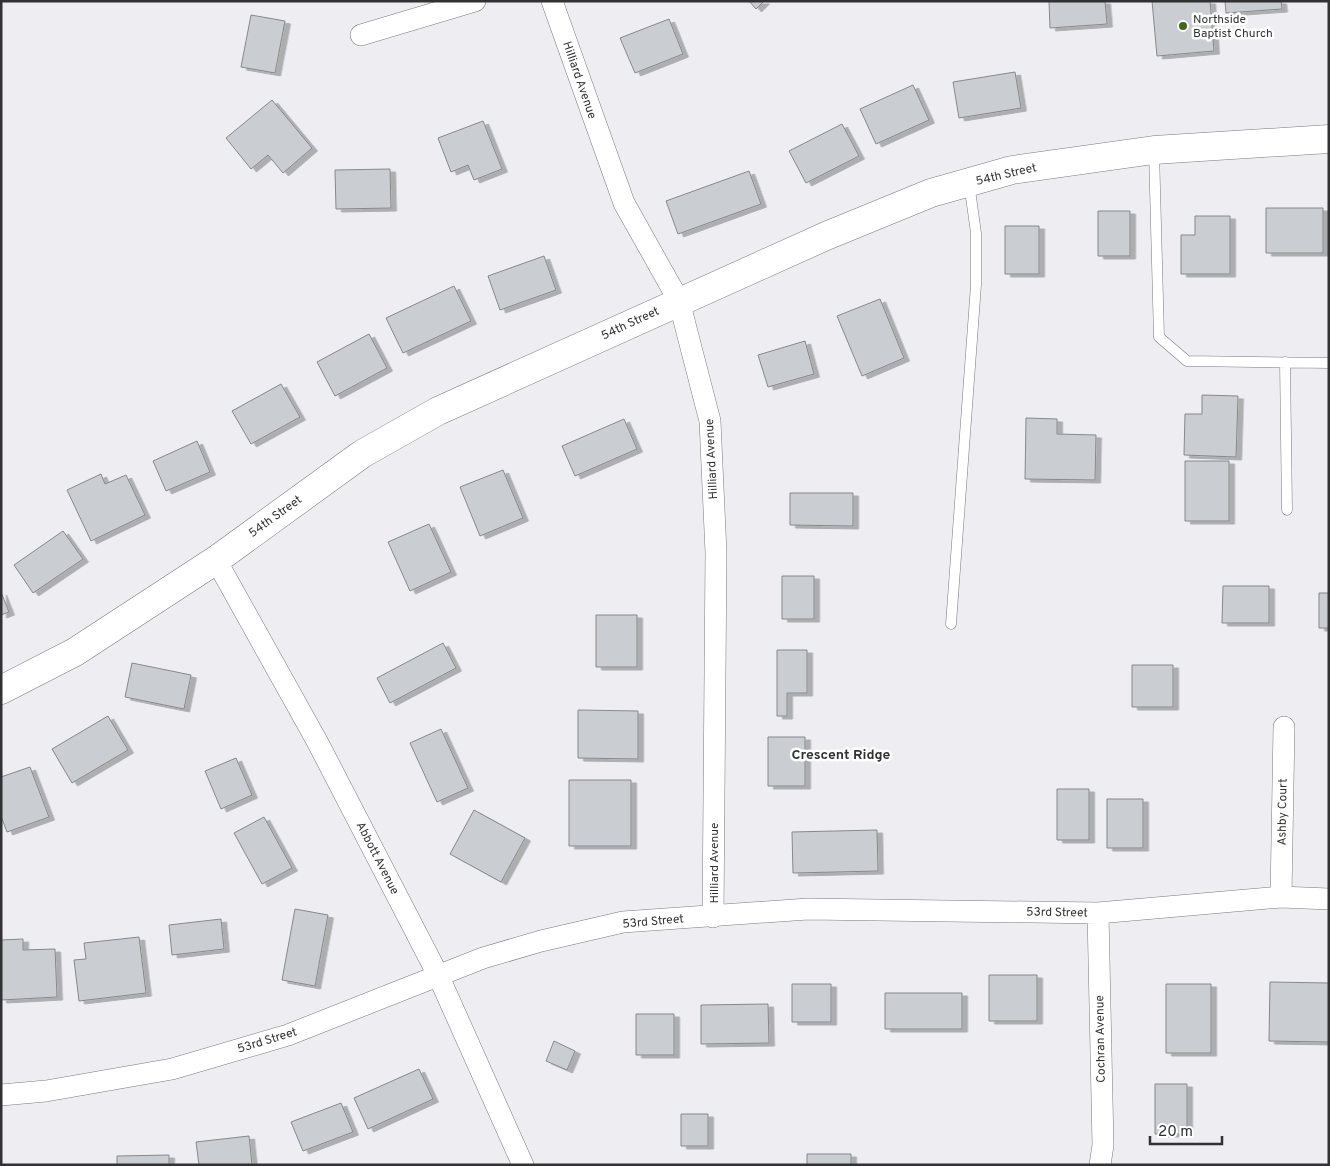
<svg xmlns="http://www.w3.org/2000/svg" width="1330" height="1166" font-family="Overpass,sans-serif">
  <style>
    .building { fill: #cacdd1; stroke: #86888c; filter: url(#shadow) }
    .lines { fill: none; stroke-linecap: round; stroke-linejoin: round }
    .lane-casing { stroke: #7b7a7f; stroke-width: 11 }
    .street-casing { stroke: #7b7a7f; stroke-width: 22 }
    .secondary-casing { stroke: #7b7a7f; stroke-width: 29 }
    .lane { stroke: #fff; stroke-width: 10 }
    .street { stroke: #fff; stroke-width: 21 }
    .secondary { stroke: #fff; stroke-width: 28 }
    .poi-dot { fill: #43661e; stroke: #fff; stroke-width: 2 }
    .labels { text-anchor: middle; stroke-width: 5; stroke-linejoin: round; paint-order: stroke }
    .poi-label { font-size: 12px; fill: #323133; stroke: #fff; text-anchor: start }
    .street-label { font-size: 12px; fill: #323133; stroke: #fff }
    .neighbourhood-label { font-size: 14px; font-weight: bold; fill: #323133; stroke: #fff }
  </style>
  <defs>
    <filter id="shadow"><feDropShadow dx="5.5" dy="3" stdDeviation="0" flood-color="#0004"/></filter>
  </defs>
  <rect width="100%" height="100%" fill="#ededf2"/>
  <!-- building -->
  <path class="building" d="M749,1h15l-8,8z
    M1049,1h56l2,23 -57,4z
    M1152,1h58l4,50 -57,5z
    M1225,1h56l1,8 -56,4z
    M251,15l34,6 -10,52 -34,-6z
    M669,19l14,35 -48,19 -15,-35z
    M1015,72l6,36 -62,10 -6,-36z
    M913,85l16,35 -53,24 -16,-35z
    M272,100l40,48 -29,25 -15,-18 -17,14 -25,-31z
    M483,121l19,48 -28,11 -6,-15 -17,7 -13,-34z
    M842,124l17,32 -53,27 -17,-32z
    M390,169l1,39 -55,1 -1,-39z
    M749,171l12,33 -83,30 -12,-33z
    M1266,208h57v45h-57z
    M1098,211h32v45h-32z
    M1195,216h35v58h-49v-39h14z
    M1005,226h34v48h-34z
    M544,256l12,34 -56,20 -12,-34z
    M454,286l17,35 -68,32 -17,-35z
    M880,299l24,59 -42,18 -25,-60z
    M369,334l18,34 -52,28 -18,-34z
    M805,341l9,33 -46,13 -10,-32z
    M281,384l19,33 -49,27 -19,-33z
    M1202,395l36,1 -2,61 -52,-2 1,-41h17z
    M1026,418l31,1v15l39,1 -1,45 -70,-1z
    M624,419l13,30 -62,27 -13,-30z
    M197,441l13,31 -44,19 -13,-30z
    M1185,461h44v60h-44z
    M503,470l20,48 -43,18 -20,-49z
    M101,474l4,10 21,-9 19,40 -54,26 -24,-51z
    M790,493h63v33l-63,-1z
    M429,524l22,48 -41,19 -22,-49z
    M63,531l20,28 -50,34 -19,-28z
    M782,576h32v43h-32z
    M1223,586h46v37h-47z
    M1,592l8,20 -8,3z
    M1319,593h10v35h-10z
    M596,615h41v52h-41z
    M443,643l13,25 -66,35 -13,-25z
    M777,650h30v43h-20v23h-10z
    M132,663l59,12 -7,34 -59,-12z
    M1132,665h41v42h-41z
    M578,710l60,1v48l-60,-1z
    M108,716l20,34 -56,33 -20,-34z
    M441,729l27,59 -31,14 -27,-59z
    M768,737h37v49h-37z
    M236,758l16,37 -31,14 -16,-38z
    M30,767l19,50 -42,15 -6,-16v-39z
    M569,780h62v66h-62z
    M1057,789h32v51h-32z
    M1107,799h36v49h-36z
    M474,810l51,28 -24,44 -51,-28z
    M264,817l28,51 -30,16 -28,-51z
    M877,830l1,41 -85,2 -1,-41z
    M295,909l33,6 -13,71 -33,-6z
    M221,919l3,30 -52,6 -3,-30z
    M139,937l7,56 -67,8 -5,-41 12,-1 -2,-16z
    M23,939v11l32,-1 2,48 -56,3v-60z
    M989,975h48v46h-48z
    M1270,982l59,1v59l-60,-1z
    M792,984h39v38h-39z
    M1166,984h45v69h-45z
    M885,993h77v36h-77z
    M768,1004l1,39 -68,1v-39z
    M636,1014h38v41h-38z
    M554,1041l21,10 -8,19 -21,-9z
    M419,1069l14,30 -65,30 -14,-31z
    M1155,1084h32v50h-32z
    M341,1103l12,29 -50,19 -12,-29z
    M681,1114h27v32h-27z
    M249,1136l3,29h-53l-3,-23z
    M807,1154h44v11h-44z
    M169,1155v10h-52v-9z"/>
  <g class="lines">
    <defs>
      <path id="lane" d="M1154,151l5,186 28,24 142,2
        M1285,362l2,148
        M951,624l25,-339v-52l-7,-50"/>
      <path id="street" d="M552,1l72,202 55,98 31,120 6,132 -3,364
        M361,35l114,-34
        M216,560l102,183 120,232 85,190
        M1281,897l3,-170
        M1098,913l5,232 -3,20
        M1,1095l45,-4 126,-22 116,-34 195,-77 58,-17 82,-19 185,-13 290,4 183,-16 48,2"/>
      <path id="secondary" d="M1,690l74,-38 141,-92 146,-106 76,-43 388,-175 105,-43 81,-23 142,-20 175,-11"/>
    </defs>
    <!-- lane casing -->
    <use href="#lane" class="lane-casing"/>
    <!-- street casing -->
    <use href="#street" class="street-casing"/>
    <!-- secondary casing -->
    <use href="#secondary" class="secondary-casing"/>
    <!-- lane -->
    <use href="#lane" class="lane"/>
    <!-- street -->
    <use href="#street" class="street"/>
    <!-- secondary -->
    <use href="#secondary" class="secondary"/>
  </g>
  <!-- markers -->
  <circle class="poi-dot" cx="1183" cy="26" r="5"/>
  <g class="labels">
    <!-- poi labels -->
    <g class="poi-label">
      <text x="1193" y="23">Northside<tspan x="1193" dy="14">Baptist Church</tspan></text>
    </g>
    <!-- street labels -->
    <g class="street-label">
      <text transform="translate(580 80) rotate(71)" y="4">Hilliard Avenue</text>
      <text transform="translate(1006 174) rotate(-13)" y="4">54th Street</text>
      <text transform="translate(630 323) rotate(-25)" y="4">54th Street</text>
      <text transform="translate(711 459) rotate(-93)" y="4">Hilliard Avenue</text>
      <text transform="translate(275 516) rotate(-36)" y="4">54th Street</text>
      <text transform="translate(1282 812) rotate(-89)" y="4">Ashby Court</text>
      <text transform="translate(378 858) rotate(63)" y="4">Abbott Avenue</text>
      <text transform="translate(714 863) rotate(-90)" y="4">Hilliard Avenue</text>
      <text transform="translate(1057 912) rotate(1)" y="4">53rd Street</text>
      <text transform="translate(653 921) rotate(-5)" y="4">53rd Street</text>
      <text transform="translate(1100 1039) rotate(-91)" y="4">Cochran Avenue</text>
      <text transform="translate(267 1040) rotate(-17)" y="4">53rd Street</text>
    </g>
    <!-- neighbourhood labels -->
    <g class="neighbourhood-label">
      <text x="841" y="759">Crescent Ridge</text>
    </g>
  </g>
  <!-- border -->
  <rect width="1330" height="1166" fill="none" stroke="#323133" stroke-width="5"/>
  <!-- scale -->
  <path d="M1150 1136v8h72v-8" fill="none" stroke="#323133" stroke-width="2.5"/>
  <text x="1158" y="1136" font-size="15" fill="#323133" stroke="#ffffff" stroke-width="4" paint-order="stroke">20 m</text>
</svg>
